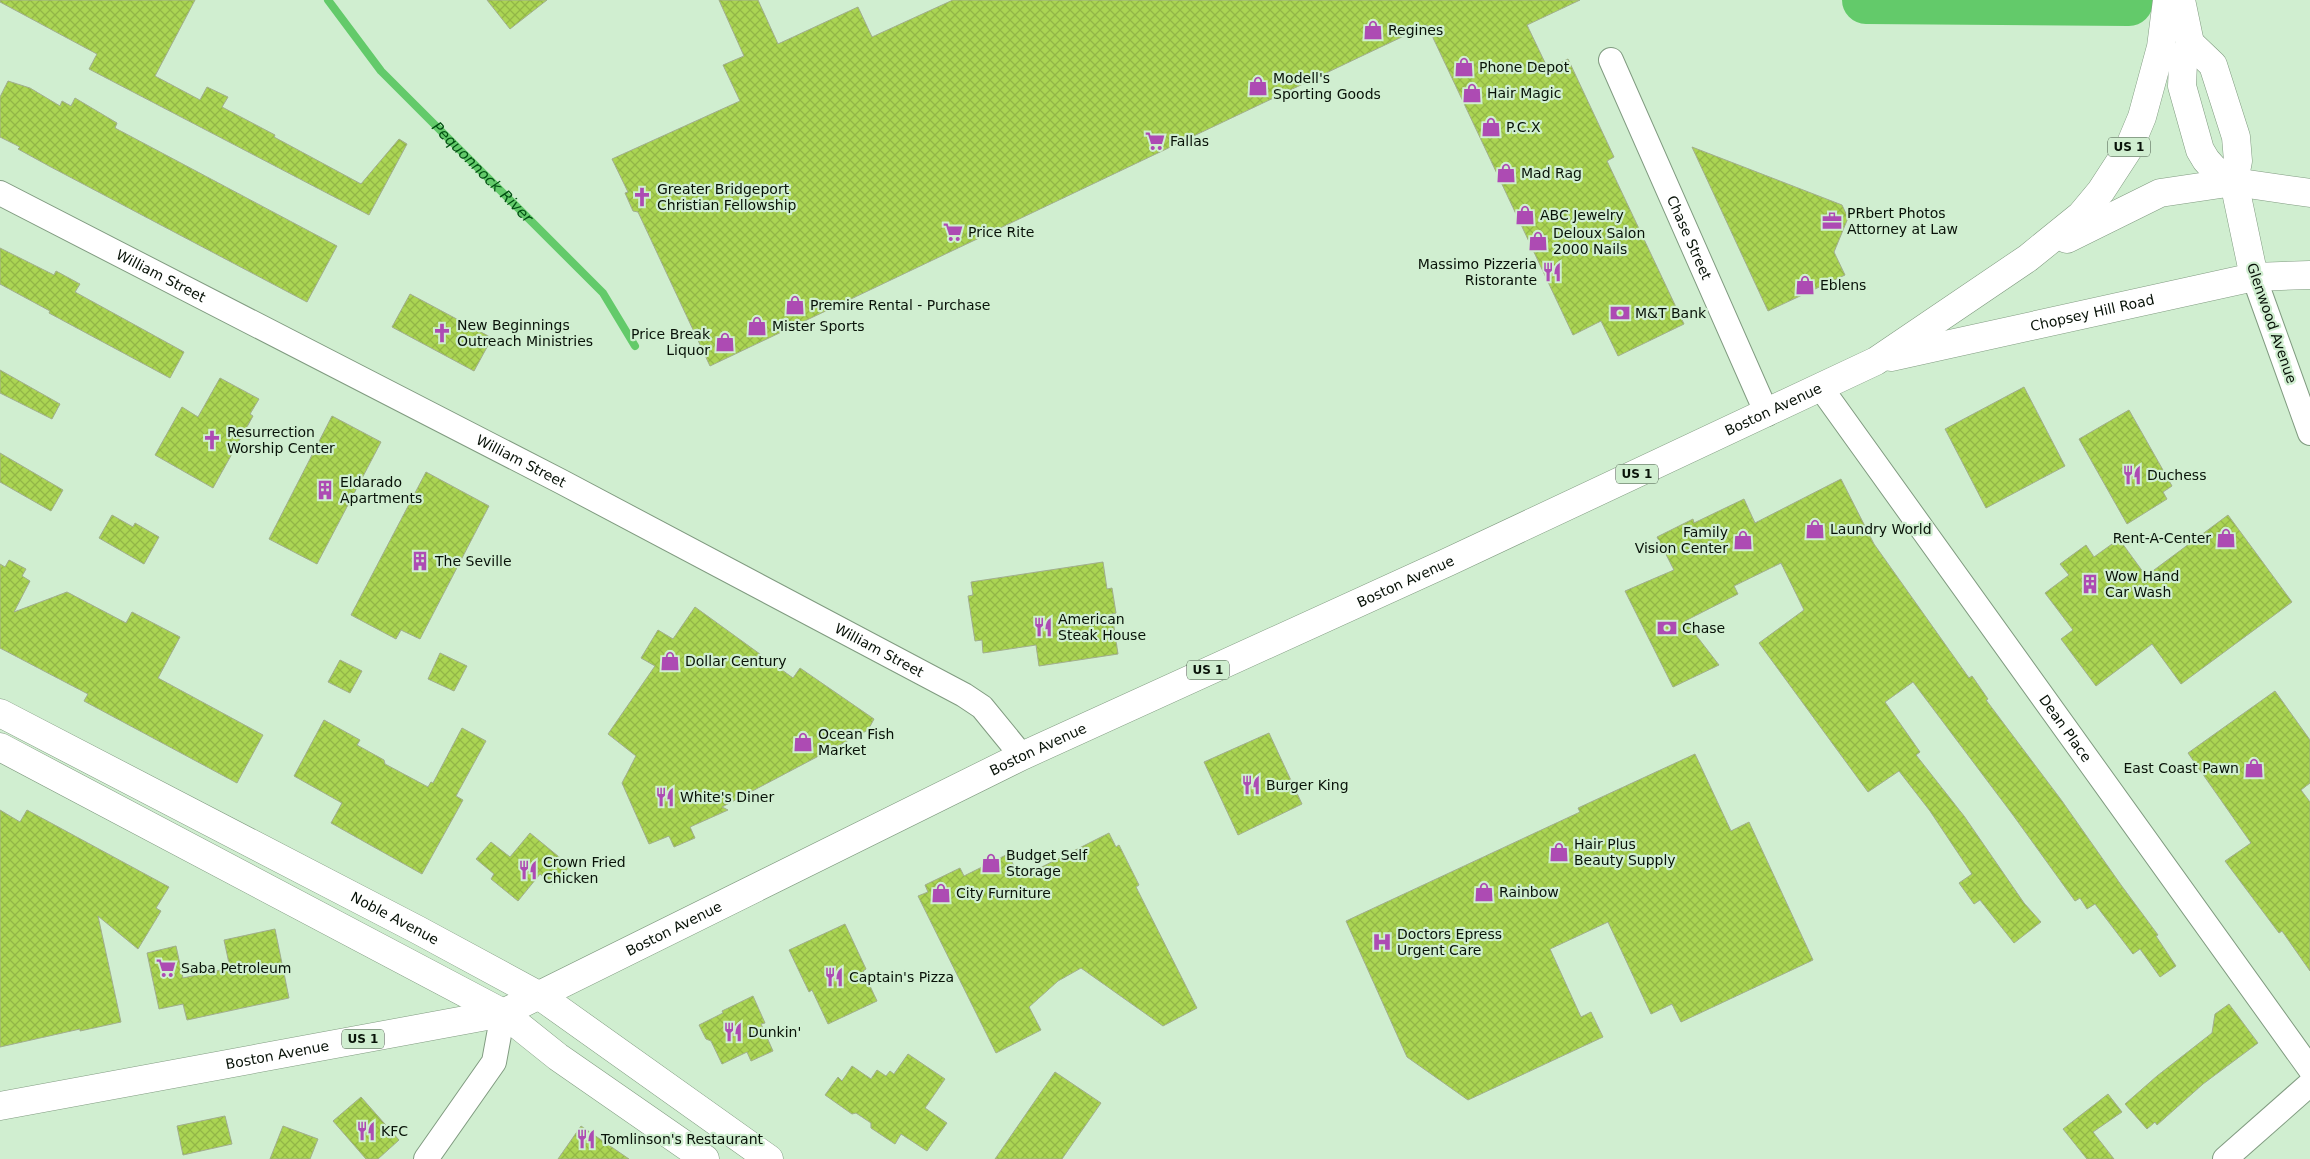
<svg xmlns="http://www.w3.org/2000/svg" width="2310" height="1159" font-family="'DejaVu Sans',sans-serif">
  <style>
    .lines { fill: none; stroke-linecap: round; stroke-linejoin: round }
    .stream { stroke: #63ca6a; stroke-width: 8 }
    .river { stroke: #63ca6a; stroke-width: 48 }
    .building { fill: url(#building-cross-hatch); stroke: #a1ae8c }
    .street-casing { stroke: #809b80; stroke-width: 26 }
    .secondary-casing { stroke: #809b80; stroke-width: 29 }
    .primary-casing { stroke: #809b80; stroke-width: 29 }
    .street { stroke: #fff; stroke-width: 24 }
    .secondary { stroke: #fff; stroke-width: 28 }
    .primary { stroke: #fff; stroke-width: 28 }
    .labels { text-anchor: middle; stroke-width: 4.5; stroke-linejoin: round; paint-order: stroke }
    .shield { fill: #d0eed0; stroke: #445444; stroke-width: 1 }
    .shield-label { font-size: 12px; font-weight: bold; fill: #081208 }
    .poi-label { font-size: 14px; fill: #081208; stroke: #d0eed0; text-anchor: start }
    .street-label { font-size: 14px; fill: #081208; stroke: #d0eed0 }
    .water-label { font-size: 15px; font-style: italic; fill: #025012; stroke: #d0eed0 }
  </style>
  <defs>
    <pattern id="building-cross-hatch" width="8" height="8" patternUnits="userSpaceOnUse" patternTransform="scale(1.25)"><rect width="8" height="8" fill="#abd553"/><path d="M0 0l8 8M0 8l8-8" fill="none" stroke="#92b647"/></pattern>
  </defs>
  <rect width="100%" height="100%" fill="#d0eed0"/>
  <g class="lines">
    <!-- stream -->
    <path class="stream" id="s1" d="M328,0l53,71 222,222 32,53"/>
    <!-- river -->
    <path class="river" d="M1866,0l263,2"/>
  </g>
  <!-- building -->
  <path class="building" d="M0,0h195l-40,76 45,24 7,-13 21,10 -6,10 53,28 -1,2 87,47 38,-45 8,5 -38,71 -280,-146 8,-15 -97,-52z
    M487,0h60l-37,29z
    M719,0h39l20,44 80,-37 14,30 81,-37h627l-53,25 21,44 20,-10 46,98 -7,4 77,163 -66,32 -17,-35 -28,14 -146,-310 -717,341 -72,-154 -5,-1 -8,-18 3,-1 -16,-33 128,-58 -17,-36 21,-9z
    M8,81l22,7 30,18 2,-5 9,5 4,-8 42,25 -2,5 222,118 -30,56 -258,-136 -31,-17 2,-2 -20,-10v-40z
    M1692,147l150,58 6,13 -14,34 11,23 -77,36z
    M0,248l54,27 2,-4 24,13 -5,8 109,60 -14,26 -121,-65 1,-2 -50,-27z
    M410,294l82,44 -18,33 -82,-44z
    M0,370l60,34 -8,15 -52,-26z
    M220,378l39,21 -9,15 3,2 -40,72 -58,-33 27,-48 16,10z
    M2024,387l41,79 -79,42 -41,-79z
    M2129,410l43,76 -9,6 4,7 -40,25 -48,-85z
    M332,416l49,26 -64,122 -48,-25z
    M0,453l63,37 -12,21 -51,-29z
    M426,472l63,34 -69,133 -19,-9 -5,9 -45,-24z
    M1841,479l33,65 95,134 3,-2 16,23 -2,1 76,101 59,84 37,50 -2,1 20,30 -16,11 -20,-28 -7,5 -38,-50 -8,5 -7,-11 -5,3 -62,-86 -100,-133 -28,20 35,50 -4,3 48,61 60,87 17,19 -27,21 -34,-43 -6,4 -15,-21 13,-9 -42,-63 -31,-40 -31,21 -109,-149 45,-33 -23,-47 -47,23 4,8 -53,27 34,44 -46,22 -48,-96 49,-21 -17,-33 36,-18 1,4 50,-24 11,24z
    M112,515l21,12 2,-4 24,14 -15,27 -45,-26z
    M2228,515l64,87 -111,82 -29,-40 -56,42 -35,-47 12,-9 -28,-37 24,-18 -9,-11 26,-19 8,12 25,-18 27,37z
    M9,560l17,9 -4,7 8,5 -16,31 53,-20 59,31 6,-11 48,25 -22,41 105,57 -26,48 -153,-82 4,-7 -88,-46v-84l5,3z
    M1103,562l4,27 5,-1 4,25 -4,1 6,40 -79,12 -3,-21 -53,8 -1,-13 -7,1 -7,-45 5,-1 -2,-13z
    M695,607l98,71 7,-10 74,51 -6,11 -146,77 6,3 -38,17 5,11 -21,9 -5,-11 -20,8 -27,-61 14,-27 -28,-22 47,-68 -14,-8 17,-28 15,9z
    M440,653l27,13 -13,25 -26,-12z
    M340,660l22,11 -12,22 -22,-11z
    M2275,691l35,49v43l-9,7 9,12v169l-28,-40 -3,2 -54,-72 26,-18 -63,-90z
    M324,720l36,20 -3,5 27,15 1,4 43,23 3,-5 2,1 29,-55 24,13 -30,55 7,4 -41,74 -91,-51 11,-20 -48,-27z
    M1269,733l33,71 -64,31 -34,-73z
    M1695,754l36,77 18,-9 64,138 -132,62 -9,-18 -21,10 -43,-92 -58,27 31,68 10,-5 12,25 -135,63 -61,-43 -61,-136 234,-109 -2,-4z
    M0,810l20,12 7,-12 142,77 -13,21 5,3 -23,38 -40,-33 23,106 -41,9v-2l-80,18z
    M530,833l40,33 -17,19 -13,-11 -22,27 -27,-22 3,-5 -18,-15 15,-17 19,15z
    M1109,833l7,14 3,-2 20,40 -3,2 61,121 -34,18 -82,-58 -23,13 -29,26 12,23 -45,23 -78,-157 10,-4 -3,-7 35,-17 4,8 44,-22 12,24z
    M845,924l21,45 -3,2 14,30 -49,23 -16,-34 -3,2 -20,-42z
    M275,929l14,69 -102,22 -4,-16 -24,5 -12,-56 29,-7 7,32 47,-10 -6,-28z
    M753,996l12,27 -4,1 12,27 -22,10 -4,-9 -25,12 -11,-23 -5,-2 -7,-14 24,-12 -1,-2z
    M2229,1004l29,39 -55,41 -46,41 -2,-3 -8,7 -22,-25 32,-28 55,-43 3,-19z
    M908,1054l37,25 -20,29 22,15 -20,28 -26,-17 -6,10 -24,-16v-5l-15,-10 -4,1 -27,-19 13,-18 4,4 10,-15 19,13 6,-9 9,6 4,-5 4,3z
    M1055,1072l46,31 -39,56h-67z
    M2108,1094l14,18 -29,20 21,27h-27l-24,-30z
    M361,1097l38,43 -21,19h-12l-33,-38z
    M225,1116l7,28 -49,11 -6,-29z
    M283,1126l35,13 -8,20h-40z
    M581,1126l48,33h-71z"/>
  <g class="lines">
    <defs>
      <g id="street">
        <path id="s2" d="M1611,60l156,354"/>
        <path id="s3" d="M0,193l562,289 402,213 18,12 40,49"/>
        <path d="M2254,277l56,156"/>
        <path id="s4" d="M1821,388l489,681"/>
        <path d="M426,1159l68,-97 9,-49"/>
        <path d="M2225,1159l85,-75"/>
      </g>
      <g id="secondary">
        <path d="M2234,182l76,11"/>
        <path d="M2254,277l56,-2"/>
        <path id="s5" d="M0,713l418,217 122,66 229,163"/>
        <path d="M0,747l503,266 55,44 147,102"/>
      </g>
      <g id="primary">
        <path d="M2181,0l9,43 -7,20 -1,23 18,64 6,10 8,9 20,13"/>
        <path d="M2067,239l93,-46 74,-11"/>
        <path id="s6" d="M1891,357l363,-80 -20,-95 4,-21 -2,-24 -23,-72 -23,-22"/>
        <path id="s7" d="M0,1106l503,-93 519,-257 426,-194 428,-201 152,-103 53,-43 20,-24 28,-43 13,-31 19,-70 6,-47"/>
      </g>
    </defs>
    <!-- street casing -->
    <use href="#street" class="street-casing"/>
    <!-- secondary casing -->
    <use href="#secondary" class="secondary-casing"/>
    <!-- primary casing -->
    <use href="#primary" class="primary-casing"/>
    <!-- street -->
    <use href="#street" class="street"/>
    <!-- secondary -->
    <use href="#secondary" class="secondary"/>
    <!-- primary -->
    <use href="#primary" class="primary"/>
  </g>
  <!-- icons -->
  <defs>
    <symbol id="shop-bare" viewBox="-9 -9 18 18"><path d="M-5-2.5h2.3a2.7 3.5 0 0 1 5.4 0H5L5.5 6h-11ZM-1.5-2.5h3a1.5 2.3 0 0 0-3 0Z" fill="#ad4bb3" stroke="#d0eed0" stroke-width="2.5" paint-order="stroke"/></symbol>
    <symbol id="supermarket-bare" viewBox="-9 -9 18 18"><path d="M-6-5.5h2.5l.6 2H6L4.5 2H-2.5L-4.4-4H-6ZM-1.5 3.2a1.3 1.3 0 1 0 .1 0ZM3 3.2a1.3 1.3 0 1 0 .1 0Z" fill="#ad4bb3" stroke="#d0eed0" stroke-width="2.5" paint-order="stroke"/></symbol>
    <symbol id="church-bare" viewBox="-9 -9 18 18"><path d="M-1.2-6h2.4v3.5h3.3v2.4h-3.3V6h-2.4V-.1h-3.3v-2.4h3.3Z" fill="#ad4bb3" stroke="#d0eed0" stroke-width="2.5" paint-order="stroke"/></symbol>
    <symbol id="office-bare" viewBox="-9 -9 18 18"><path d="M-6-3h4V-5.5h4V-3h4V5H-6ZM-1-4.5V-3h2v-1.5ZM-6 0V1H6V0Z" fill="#ad4bb3" stroke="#d0eed0" stroke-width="2.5" paint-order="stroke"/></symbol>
    <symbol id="restaurant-bare" viewBox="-9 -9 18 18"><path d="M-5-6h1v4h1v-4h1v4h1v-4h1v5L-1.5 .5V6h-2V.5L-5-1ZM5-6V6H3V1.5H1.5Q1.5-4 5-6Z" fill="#ad4bb3" stroke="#d0eed0" stroke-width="2.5" paint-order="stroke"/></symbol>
    <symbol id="bank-bare" viewBox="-9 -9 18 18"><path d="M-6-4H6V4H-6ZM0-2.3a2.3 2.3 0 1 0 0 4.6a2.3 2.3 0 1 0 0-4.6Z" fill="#ad4bb3" stroke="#d0eed0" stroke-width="2.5" paint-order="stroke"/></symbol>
    <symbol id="building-bare" viewBox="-9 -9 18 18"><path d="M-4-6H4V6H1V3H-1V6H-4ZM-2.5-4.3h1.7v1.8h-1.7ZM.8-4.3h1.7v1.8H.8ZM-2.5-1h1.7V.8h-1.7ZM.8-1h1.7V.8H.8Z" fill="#ad4bb3" stroke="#d0eed0" stroke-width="2.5" paint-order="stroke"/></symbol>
    <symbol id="hospital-bare" viewBox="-9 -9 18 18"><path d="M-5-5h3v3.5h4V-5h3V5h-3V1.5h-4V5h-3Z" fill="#ad4bb3" stroke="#d0eed0" stroke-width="2.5" paint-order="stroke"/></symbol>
  </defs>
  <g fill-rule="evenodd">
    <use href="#shop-bare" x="1359" y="16" width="28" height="28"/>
    <use href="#shop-bare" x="1450" y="53" width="28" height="28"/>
    <use href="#shop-bare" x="1244" y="72" width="28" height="28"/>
    <use href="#shop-bare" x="1458" y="79" width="28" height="28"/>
    <use href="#shop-bare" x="1477" y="113" width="28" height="28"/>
    <use href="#supermarket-bare" x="1141" y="127" width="28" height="28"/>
    <use href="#shop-bare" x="1492" y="159" width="28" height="28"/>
    <use href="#church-bare" x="628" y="183" width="28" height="28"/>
    <use href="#shop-bare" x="1511" y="201" width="28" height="28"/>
    <use href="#office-bare" x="1818" y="207" width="28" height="28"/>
    <use href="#supermarket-bare" x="939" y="218" width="28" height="28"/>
    <use href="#shop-bare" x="1524" y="227" width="28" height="28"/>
    <use href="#restaurant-bare" x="1538" y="258" width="28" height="28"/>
    <use href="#shop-bare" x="1791" y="271" width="28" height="28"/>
    <use href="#shop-bare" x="781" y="291" width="28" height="28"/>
    <use href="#bank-bare" x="1606" y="299" width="28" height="28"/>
    <use href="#shop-bare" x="743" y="312" width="28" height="28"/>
    <use href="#church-bare" x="428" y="319" width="28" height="28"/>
    <use href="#shop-bare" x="711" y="328" width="28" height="28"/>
    <use href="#church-bare" x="198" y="426" width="28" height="28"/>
    <use href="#restaurant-bare" x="2118" y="461" width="28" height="28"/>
    <use href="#building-bare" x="311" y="476" width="28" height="28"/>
    <use href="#shop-bare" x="1801" y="515" width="28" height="28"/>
    <use href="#shop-bare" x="2212" y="524" width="28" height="28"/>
    <use href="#shop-bare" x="1729" y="526" width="28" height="28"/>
    <use href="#building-bare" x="406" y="547" width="28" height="28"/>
    <use href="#building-bare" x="2076" y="570" width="28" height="28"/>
    <use href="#restaurant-bare" x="1029" y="613" width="28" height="28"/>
    <use href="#bank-bare" x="1653" y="614" width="28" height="28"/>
    <use href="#shop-bare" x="656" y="647" width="28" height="28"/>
    <use href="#shop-bare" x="789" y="728" width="28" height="28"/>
    <use href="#shop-bare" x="2240" y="754" width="28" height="28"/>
    <use href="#restaurant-bare" x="1237" y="771" width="28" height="28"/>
    <use href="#restaurant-bare" x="651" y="783" width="28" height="28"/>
    <use href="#shop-bare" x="1545" y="838" width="28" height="28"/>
    <use href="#shop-bare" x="977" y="849" width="28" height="28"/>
    <use href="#restaurant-bare" x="514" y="856" width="28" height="28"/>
    <use href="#shop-bare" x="1470" y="878" width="28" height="28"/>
    <use href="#shop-bare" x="927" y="879" width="28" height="28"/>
    <use href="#hospital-bare" x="1368" y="928" width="28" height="28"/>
    <use href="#supermarket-bare" x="152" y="954" width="28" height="28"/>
    <use href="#restaurant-bare" x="820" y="963" width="28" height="28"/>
    <use href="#restaurant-bare" x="719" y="1018" width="28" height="28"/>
    <use href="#restaurant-bare" x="352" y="1117" width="28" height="28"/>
    <use href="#restaurant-bare" x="572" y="1125" width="28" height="28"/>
  </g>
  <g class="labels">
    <!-- shield labels -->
    <g class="shield">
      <rect x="2108" y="137.5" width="42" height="19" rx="4"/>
      <rect x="1616" y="464.5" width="42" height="19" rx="4"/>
      <rect x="1187" y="660.5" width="42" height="19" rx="4"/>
      <rect x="342" y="1029.5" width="42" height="19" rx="4"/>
    </g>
    <g class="shield-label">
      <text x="2129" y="151">US 1</text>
      <text x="1637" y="478">US 1</text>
      <text x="1208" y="674">US 1</text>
      <text x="363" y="1043">US 1</text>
    </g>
    <!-- poi labels -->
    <g class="poi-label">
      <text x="1388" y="35">Regines</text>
      <text x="1479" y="72">Phone Depot</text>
      <text x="1273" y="83">Modell's<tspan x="1273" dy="16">Sporting Goods</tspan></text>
      <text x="1487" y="98">Hair Magic</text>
      <text x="1506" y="132">P.C.X</text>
      <text x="1170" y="146">Fallas</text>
      <text x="1521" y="178">Mad Rag</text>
      <text x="657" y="194">Greater Bridgeport<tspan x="657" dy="16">Christian Fellowship</tspan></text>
      <text x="1847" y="218">PRbert Photos<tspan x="1847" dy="16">Attorney at Law</tspan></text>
      <text x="1540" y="220">ABC Jewelry</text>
      <text x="968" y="237">Price Rite</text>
      <text x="1553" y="238">Deloux Salon<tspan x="1553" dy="16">2000 Nails</tspan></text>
      <text x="1537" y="269" text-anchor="end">Massimo Pizzeria<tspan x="1537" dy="16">Ristorante</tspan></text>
      <text x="1820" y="290">Eblens</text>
      <text x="810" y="310">Premire Rental - Purchase</text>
      <text x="1635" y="318">M&amp;T Bank</text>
      <text x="457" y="330">New Beginnings<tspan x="457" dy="16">Outreach Ministries</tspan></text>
      <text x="772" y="331">Mister Sports</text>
      <text x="710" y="339" text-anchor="end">Price Break<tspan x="710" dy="16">Liquor</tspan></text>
      <text x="227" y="437">Resurrection<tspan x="227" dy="16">Worship Center</tspan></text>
      <text x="2147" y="480">Duchess</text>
      <text x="340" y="487">Eldarado<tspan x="340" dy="16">Apartments</tspan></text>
      <text x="1830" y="534">Laundry World</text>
      <text x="1728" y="537" text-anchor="end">Family<tspan x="1728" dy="16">Vision Center</tspan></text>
      <text x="2211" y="543" text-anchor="end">Rent-A-Center</text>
      <text x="435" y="566">The Seville</text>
      <text x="2105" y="581">Wow Hand<tspan x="2105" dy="16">Car Wash</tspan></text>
      <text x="1058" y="624">American<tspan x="1058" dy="16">Steak House</tspan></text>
      <text x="1682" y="633">Chase</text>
      <text x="685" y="666">Dollar Century</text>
      <text x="818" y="739">Ocean Fish<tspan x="818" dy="16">Market</tspan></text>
      <text x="2239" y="773" text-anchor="end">East Coast Pawn</text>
      <text x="1266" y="790">Burger King</text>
      <text x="680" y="802">White's Diner</text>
      <text x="1574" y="849">Hair Plus<tspan x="1574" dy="16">Beauty Supply</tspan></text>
      <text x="1006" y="860">Budget Self<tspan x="1006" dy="16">Storage</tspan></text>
      <text x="543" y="867">Crown Fried<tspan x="543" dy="16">Chicken</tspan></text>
      <text x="1499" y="897">Rainbow</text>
      <text x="956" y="898">City Furniture</text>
      <text x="1397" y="939">Doctors Epress<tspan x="1397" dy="16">Urgent Care</tspan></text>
      <text x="181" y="973">Saba Petroleum</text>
      <text x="849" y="982">Captain's Pizza</text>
      <text x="748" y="1037">Dunkin'</text>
      <text x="381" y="1136">KFC</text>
      <text x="601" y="1144">Tomlinson's Restaurant</text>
    </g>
    <!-- street labels -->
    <g class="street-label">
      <text dy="5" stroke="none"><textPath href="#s2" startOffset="194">Chase Street</textPath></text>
      <text dy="5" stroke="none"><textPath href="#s3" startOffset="181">William Street</textPath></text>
      <text dy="5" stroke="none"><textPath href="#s6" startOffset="206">Chopsey Hill Road</textPath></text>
      <text transform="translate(2272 323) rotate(71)" y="5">Glenwood Avenue</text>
      <text dy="5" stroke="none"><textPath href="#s7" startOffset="1918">Boston Avenue</textPath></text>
      <text dy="5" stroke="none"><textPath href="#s3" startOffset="586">William Street</textPath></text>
      <text dy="5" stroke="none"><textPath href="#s7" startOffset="1512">Boston Avenue</textPath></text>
      <text dy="5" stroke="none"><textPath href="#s3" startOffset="991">William Street</textPath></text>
      <text dy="5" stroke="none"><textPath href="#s4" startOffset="419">Dean Place</textPath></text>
      <text dy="5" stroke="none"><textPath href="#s7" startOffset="1108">Boston Avenue</textPath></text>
      <text dy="5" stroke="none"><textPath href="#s5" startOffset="445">Noble Avenue</textPath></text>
      <text dy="5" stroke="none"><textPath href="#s7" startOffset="702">Boston Avenue</textPath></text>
      <text dy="5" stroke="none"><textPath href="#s7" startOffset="282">Boston Avenue</textPath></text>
    </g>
    <!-- water labels -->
    <g class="water-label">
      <text dy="5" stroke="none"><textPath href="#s1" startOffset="232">Pequonnock River</textPath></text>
    </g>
  </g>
</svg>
